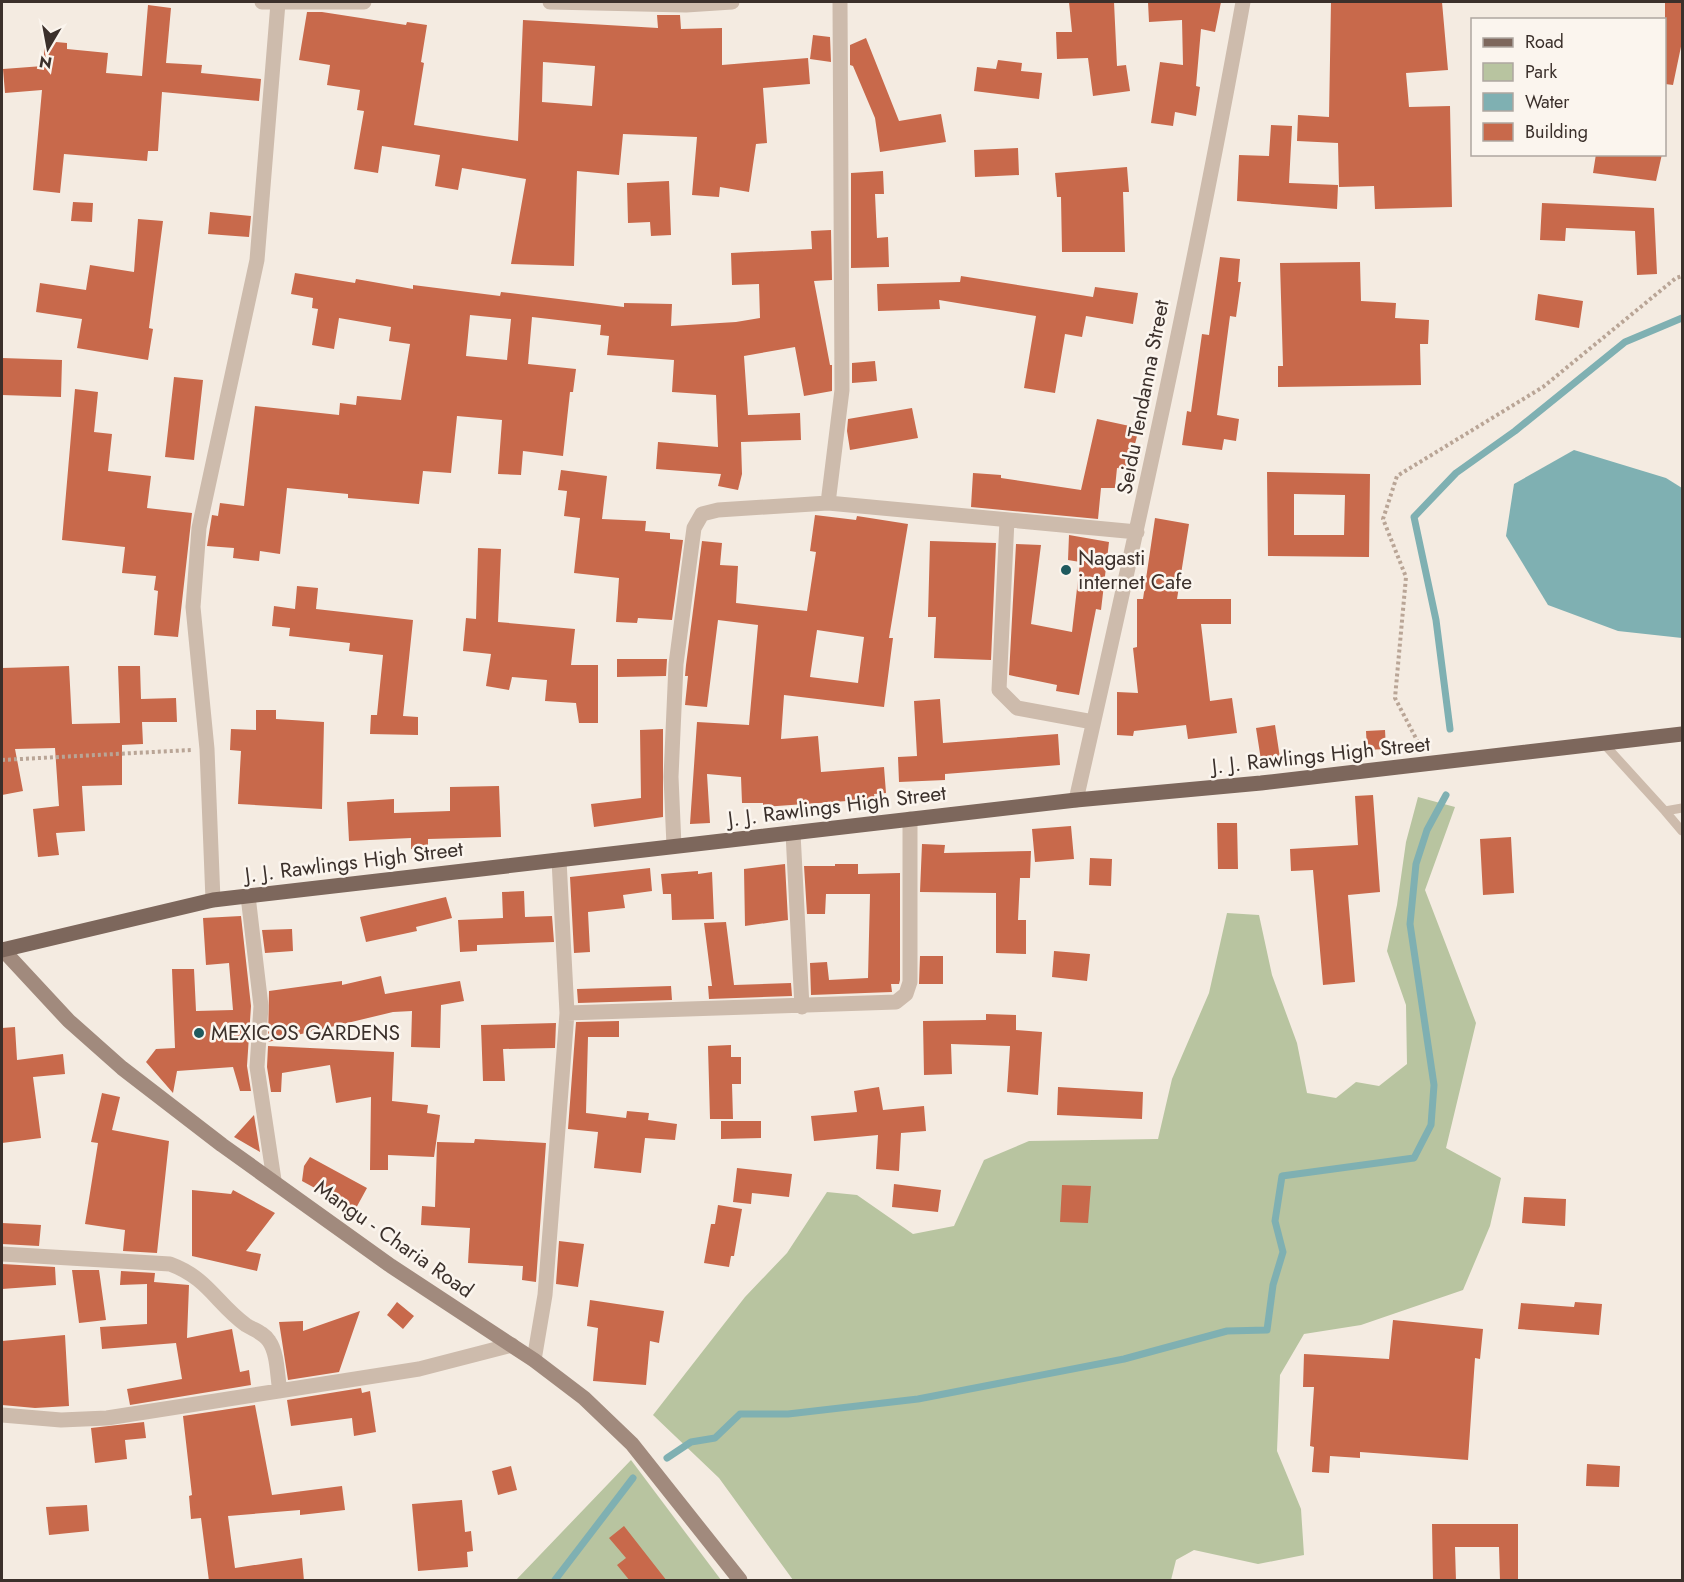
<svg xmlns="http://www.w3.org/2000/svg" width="1684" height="1582" font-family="Jost,sans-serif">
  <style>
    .green { fill: #b8c4a0 }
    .water { fill: #7fb0b2 }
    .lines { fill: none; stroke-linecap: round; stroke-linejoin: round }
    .stream { stroke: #7fb0b2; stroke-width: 7 }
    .building { fill: #c8694b; fill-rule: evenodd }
    .path { stroke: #b9a596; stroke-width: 4; stroke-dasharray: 3 3; stroke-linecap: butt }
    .lane { stroke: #cdbbac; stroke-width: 9 }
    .street { stroke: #cdbbac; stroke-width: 15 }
    .secondary { stroke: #a18a7d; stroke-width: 15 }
    .primary { stroke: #7d675c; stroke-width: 15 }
    .poi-dot { fill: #1f5a5e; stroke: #fbf5ee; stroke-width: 2 }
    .labels { text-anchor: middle; stroke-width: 5; stroke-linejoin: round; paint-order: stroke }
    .street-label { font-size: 21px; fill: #3b302b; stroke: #fbf5ee }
    .poi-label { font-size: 21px; fill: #3b302b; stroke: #fbf5ee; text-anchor: start }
  </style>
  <rect width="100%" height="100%" fill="#f4ebe1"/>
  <!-- green -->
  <path class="green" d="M1418,797l37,10 -30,83 51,133 -30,125 55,30 -11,48 -27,64 -102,35 -57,9 -24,41 -3,76 24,58 3,46 -46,9 -64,-14 -18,10 -5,20h-378l-74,-102 -66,-63 92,-118 42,-44 40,-61 30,3 56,39 41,-8 30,-66 45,-19 129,-2 14,-60 37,-86 18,-80 32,2 13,60 25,68 10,50 29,5 20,-16 23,4 28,-22 -1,-59 -19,-54 10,-46 9,-63z
    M631,1460l90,120h-205z"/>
  <!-- water -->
  <path class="water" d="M1574,450l92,28 16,10v150l-64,-7 -70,-26 -42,-69 8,-52z"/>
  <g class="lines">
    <!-- stream -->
    <path class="stream" d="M1450,729l-14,-109 -22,-103 42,-44 59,-42 110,-89 57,-24
      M667,1458l24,-16 24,-4 25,-24h48l130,-15 206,-40 103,-28 40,-1 6,-45 10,-33 -8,-31 7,-45 132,-18 17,-33 3,-40 -24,-161 6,-60 11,-34 19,-35
      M555,1580l78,-102"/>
  </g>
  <!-- building -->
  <path class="building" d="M1069,2h45l3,64 9,-1 4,26 -37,5 -5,-38 -31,1 -1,-27h16z
    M1148,2h73l-6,30 -14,-3 -5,57 4,1 -4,29 -21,-4 -2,14 -22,-3 9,-61 23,3 -1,-45 -33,2z
    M1331,2h111l6,68 -42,3 3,34 41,-1 2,101 -77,2 -1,-23 -35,1 -1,-44 -41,-2 1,-26 31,2z
    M1665,2h18v35l-10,48 -8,-1z
    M148,5l23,3 -5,55 36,2 -1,8 60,6 -2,22 -97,-9 -4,59h-10l-1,10 -83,-7 -4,39 -27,-3 9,-100 -37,3 -2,-24 40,-3 2,-25 22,2v6l41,4 -2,20 36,3z
    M307,12h15l84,13 1,-3 20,3 -6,37 3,1 -10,62 70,11 34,5 5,-121 135,8 -1,-13h23l1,14 41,-1v37l86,-7 2,26 -47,4 4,55 -11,1 -7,48 -29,-5 -1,10 -27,-2 5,-58 -74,-3 -4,41 -42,-4 -3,95 -63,-2 15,-85 -64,-11 -4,22 -23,-4 5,-31 -58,-9 -4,27 -24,-4 10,-58 -7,-1 3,-20 -33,-5 3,-20 -31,-5zM543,62l52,4 -3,40 -50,-4z
    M813,35l17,2 1,25 -21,-3z
    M866,38l33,83 42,-7 5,28 -66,10 -5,-34 -22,-52 -3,-1v-20z
    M998,60l24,3 -1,8 21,2 -3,26 -65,-8 3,-24 19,2z
    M1271,125l21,1 -3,57 49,2 -1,24 -100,-8 2,-46 30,1z
    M1018,148l1,27 -44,2 -1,-27z
    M1596,154h66l-6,27 -63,-8z
    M1127,167l2,25h-6l2,60h-63l-1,-55h-4l-2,-24z
    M883,171l1,23h-9l2,44 11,-1 1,30 -38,1v-95z
    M669,181l2,54 -20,1 -1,-14 -22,1 -1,-40z
    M73,202l20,1 -1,19 -21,-1z
    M1542,203l112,5 3,66 -20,1 -2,-44 -69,-3 -1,13 -25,-1z
    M210,212l41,4 -2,21 -41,-3z
    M138,219l25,2 -14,107 4,1 -5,31 -71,-12 5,-29 -46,-7 4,-29 46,7 4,-25 44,7z
    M831,230l1,50 -18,1 16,84h2v26l-28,5 -9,-49 -51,9 4,59 52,-2 1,27 -60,2 1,32 -4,16 -20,-4 3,-12 -65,-5 2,-27 60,5 -2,-52 -44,-3 2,-32 -67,-5 2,-19 -9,-1 1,-10 -69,-8 -4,47 48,5 -3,23h-3l-7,64 -40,-5 -2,24 -23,-1 4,-54 -45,-4 -6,57 -28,-2 -4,33 -71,-6v-4l-61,-6 -7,66 -20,-3 -1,10 -26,-3 1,-10 -27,-2 5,-31 6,1 2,-13 24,3 11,-100 84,9 1,-12 16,2 1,-9 44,4 9,-56 -21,-3 2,-14 -52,-9 -5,31 -22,-4 6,-36 -6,-1 1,-10 -22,-4 4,-21 60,10 1,-4 57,10v-4l87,11 1,-4 123,15v-4l48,1 -1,22 65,-4 24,-4 -1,-34 -27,1 -1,-32 81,-4 -1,-18zM470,315l41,4 -4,41 -41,-4z
    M1220,257l20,2 -2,23h3l-5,35 -6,-1 -13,99 22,4 -3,22 -12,-2 -2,11 -40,-5 5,-34 4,1 11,-78 7,1z
    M1360,262l1,39 35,2 -1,15 34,2 -1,24h-8l1,41 -143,2v-21h5l-3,-103z
    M961,276l132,21 2,-10 43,6 -5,31 -47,-8 -4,21 -17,-3 -10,59 -31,-5 12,-72 -97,-16 1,9 -62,2 -1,-27 83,-2z
    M1538,294l45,7 -4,27 -44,-8z
    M2,358l60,2 -1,37 -59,-2z
    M875,361l2,20 -25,2v-20z
    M174,377l29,3 -9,80 -29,-3z
    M75,389l23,3 -4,40 18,2 -4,37 43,5 -4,32 45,5 -14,124 -24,-2 4,-44 -4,-1 2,-14 -34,-3 3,-26 -63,-7z
    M912,408l6,30 -68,12 -3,-19 1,-12z
    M1097,419l42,9 -8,32 -4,-1v10l-10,-1 -2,20h-14l-3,31 -127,-12 2,-34 28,2v3l80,12z
    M561,470l46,6 -5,43 44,2 -1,10 25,2v6l13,1 -11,80 -34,-2 -1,5 -21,-1 3,-44 -45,-5 6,-55 -16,-2 3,-25 -9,-1z
    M1267,472l103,2 -1,83 -101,-1zM1294,494l51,1 -1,40h-50z
    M815,515l41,5 1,-4 51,8 -19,114h4l-9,69 -100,-12 -3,44 37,-3 3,36 63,-5 2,26 -12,1 1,5 -112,8v-4h-21l-1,-26 -34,-3 3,49 -20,1 7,-102 52,3 9,-100 -40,-5 -11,87 -22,-2 3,-29h-3l1,-11 16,-124 20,2 -2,22 18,1 -2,37 71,8 9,-59 -6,-1zM817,630l47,7 -6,46 -48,-6z
    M1155,518l34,6 -12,75h54v25h-30l9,77 22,-3 5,35 -49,6 -2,-14 -52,6 -1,5 -16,-1v-43l21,1 -5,-45 4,-1v-48h6z
    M1069,535l40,7 -8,68 -5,-1 -17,86 -23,-4 1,-6 -48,-10 7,-131 25,1 -10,79 41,8 8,-70 -12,-2z
    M930,541l66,2 -5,117 -57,-2 2,-41h-8z
    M478,548l23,1 -3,73 77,7 -4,36h27v58h-19l-3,-20 -31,-2 2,-21 -35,-3 -3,13 -23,-4 5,-32 -28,-3 3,-33 10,1z
    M297,586l21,2 -2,21 97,11 -10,96 15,1v18l-48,-1 1,-19h6l6,-60 -34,-4 1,-8 -61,-7 1,-8 -18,-2 2,-20 21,3z
    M617,659h50l-1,17 -49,1z
    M69,666l3,58 48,-1 -2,-57h22l1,33 35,-1 1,24h-35l1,22 -21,1v40l-40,1 3,45 -29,2 3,22 -21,2 -5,-48 26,-3 -4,-58 -40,1 8,42 -21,4v-127z
    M940,699l3,44 115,-9 2,31 -115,9v6l-46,2 -1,-25 19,-1 -3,-55z
    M256,710h20v9l48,3 -2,87 -84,-5 3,-53 -11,-1 1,-21 25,1z
    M1275,725l5,33 -19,2 -5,-32z
    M663,729v88l-69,10 -3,-23 50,-6 -1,-68z
    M1385,730l1,19 -19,1 -1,-19z
    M499,786l2,51 -73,2v10h-17v-11l-62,3 -2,-39 47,-3v14l56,-2v-24z
    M1373,795l7,97 -32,3 7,87 -32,3 -10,-115 -22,1 -1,-22 68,-4 -3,-49z
    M1217,823h20l1,46h-20z
    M1071,826l3,33 -39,3 -3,-33z
    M1511,837l3,56 -31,2 -3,-56z
    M922,844l23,1 -1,8 87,-2 -1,27h-10l-2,42h8v34l-30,-1v-60l-76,-1z
    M1090,858l22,1 -1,27 -22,-1z
    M785,864l3,56 -43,6 -1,-57z
    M835,864h23v10l42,-1v107l-1,4h-8l1,8 -81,3 -1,-32 17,-1 2,18 39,-2 2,-84h-44l-1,20h-18l-3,-48h31z
    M650,868l2,23 -29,4 2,13 -37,4 2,40 -16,1 -4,-76z
    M698,871v3l14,-2 2,47 -42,1 -1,-26h-8l-2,-20z
    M524,891l1,26 27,-1 2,26 -77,3v6l-17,1 -2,-32 45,-2 -1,-26z
    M446,897l6,21 -36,9 1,4 -51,11 -6,-25z
    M241,916l10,90 -4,60 4,25h-11l-7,-24 -56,4 -4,22 -27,-31 10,-13 19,-1 -3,-79h22l2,42 37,-1 -4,-47 -23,2 -3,-47z
    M726,922l8,63 57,-2 1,13 -83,3 -1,-13h4l-8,-63z
    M292,929l1,22 -28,2 -3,-23z
    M1054,951l36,3 -3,27 -35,-4z
    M920,956h23v28h-24z
    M381,976l4,18 75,-13 4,20 -23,4 -1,43 -29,-1 1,-36 -19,1 -125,30 1,-51 73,-10v4z
    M671,986l1,14 -94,3 -1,-14z
    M986,1014l30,1v15l26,2 -4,63 -31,-3 3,-46 -59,-2 1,30 -28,1 -1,-54 63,-1z
    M619,1021v16h-31l-2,76 40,5 1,-7 22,2 -1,7 29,4 -2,16 -30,-2 -4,35 -47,-5 4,-36 -30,-3 8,-107z
    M556,1023l-1,25 -52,1 2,32h-22l-2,-56z
    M15,1027l2,33 46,-6 2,20 -32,3 8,61 -39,5v-115z
    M731,1045v12h10v27h-9l1,35h-23l-2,-73z
    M268,1046l126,6 -2,49 36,4 -1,8 13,2 -6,42 -46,-2v15h-18l1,-73 -35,6 -6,-38 -48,8 -1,19h-10l-4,-25z
    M879,1087l4,23 41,-4 2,25 -25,2 -2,38 -23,-2 2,-34 -64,6 -3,-25 46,-4 -3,-21z
    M1058,1087l85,5 -1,27 -85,-4z
    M102,1093l18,4 -8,33 57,11 -12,112 -34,-2 2,-21 -40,-6 13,-81 -7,-1z
    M254,1115l6,37 -26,-15z
    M721,1121h40v17l-40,1z
    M475,1139l71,4 -10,139 -14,-2 1,-14 -55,-3 2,-35 -49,-3 1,-19 13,1 2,-65 37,1z
    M310,1157l57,31 -12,22 -53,-29 2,-15z
    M737,1168l55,6 -3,23 -37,-4 -1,11 -18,-2z
    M894,1184l47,6 -3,22 -46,-5z
    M1062,1185l29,1 -3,37 -28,-1z
    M192,1190l39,4 2,-4 42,23 -29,38 15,3 -4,17 -65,-15z
    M1524,1197l42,2 -1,27 -43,-3z
    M718,1205l24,4 -8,47h-3l-2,11 -25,-4 7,-39h4z
    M2,1223l39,2 -2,21 -37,-2z
    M559,1241l25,3 -6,43 -22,-3z
    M2,1264l53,3 1,18 -54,4z
    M72,1270h27l7,50 -27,3z
    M121,1271l34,2 -1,9 35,3 -2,53 45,-9 8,43 9,-2 2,15 -121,20 -3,-16 55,-10 -6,-36 -74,6 -2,-22 47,-3v-40l-27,1z
    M590,1300l74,11 -5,32 -9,-2 -4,44 -53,-4 5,-53 -11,-2z
    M397,1302l17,14 -11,13 -16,-14z
    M1575,1302l27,2 -3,31 -81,-6 3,-26 53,4z
    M360,1311l-21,61 -51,8 -9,-58 24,-1v10z
    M1393,1320l90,9 -3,30 -5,-1 -7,102 -108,-8v6l-30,-2 -1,17 -17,-1 2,-25 -4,-1 4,-59h-11l1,-33 85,5z
    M65,1335l4,71 -34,2 -33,-3v-64z
    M361,1388l1,5 8,-2 6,41 -22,4 -2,-18 -61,8 -4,-26z
    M255,1405l17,90 70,-9 3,24 -45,5v-5l-72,6 7,52 67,-10 2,23h-95l-8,-63 -10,1 -2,-23 3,-1 -9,-79z
    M144,1422l2,16 -21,2 2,19 -32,4 -4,-35z
    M1587,1464l33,2 -1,21 -33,-1z
    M511,1466l6,24 -19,5 -6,-24z
    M462,1500l3,32 6,-1 2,20 -6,1 1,15 -50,4 -6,-67z
    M87,1505l2,26 -40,4 -3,-28z
    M1432,1524h86v57h-18l-1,-34h-44l1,34h-23z
    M624,1526l43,55h-37l-13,-16 9,-7 -17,-20z"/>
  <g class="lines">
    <!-- path -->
    <path class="path" d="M1421,748l-26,-50 11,-121 -23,-58 14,-43 146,-89 133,-109 6,-2
      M2,760l189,-10"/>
    <!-- lane -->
    <path class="lane" d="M1604,744l61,67 17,-3
      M1665,811l17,20"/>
    <!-- street -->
    <path class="street" d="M262,2h102
      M550,2l136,3 46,-3
      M828,503l14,-113 -2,-388
      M1007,520l-8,170 18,18 76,14
      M1076,800c60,-265 119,-531 167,-798
      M793,833l9,174
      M674,846l-3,-69 5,-113 18,-136 8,-14 16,-4 110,-7 309,29
      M248,896l13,110 -4,61 17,113
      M213,900l-6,-151 -14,-142 6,-79 58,-268 21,-257
      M567,1013l329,-11 10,-8 4,-12v-163
      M2,1254l168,10c38,14 46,39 76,61 8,5 18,8 23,16 9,13 8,35 11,50
      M534,1360l11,-65 22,-282 -8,-153
      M2,1415l59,5 46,-2 312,-49 93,-24"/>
    <!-- secondary -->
    <path class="secondary" d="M3,950l66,71 53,47 100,77 169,121 143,94 50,38 48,46 108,136"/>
    <!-- primary -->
    <path class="primary" d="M2,950l211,-50 863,-100 185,-17 421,-49"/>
  </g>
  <!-- markers -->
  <g class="poi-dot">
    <circle cx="1066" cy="570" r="6"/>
    <circle cx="199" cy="1033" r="6"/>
  </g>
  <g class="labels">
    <!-- street labels -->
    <g class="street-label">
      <text transform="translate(1143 397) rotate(-79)" y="7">Seidu Tendanna Street</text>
      <text transform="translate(1321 755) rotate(-6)" y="7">J. J. Rawlings High Street</text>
      <text transform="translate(837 806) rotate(-7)" y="7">J. J. Rawlings High Street</text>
      <text transform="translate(354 862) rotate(-7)" y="7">J. J. Rawlings High Street</text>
      <text transform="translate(394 1239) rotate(35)" y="7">Mangu - Charia Road</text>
    </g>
    <!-- poi labels -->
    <g class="poi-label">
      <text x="1078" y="565">Nagasti<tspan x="1078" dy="24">internet Cafe</tspan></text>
      <text x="211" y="1040">MEXICOS GARDENS</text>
    </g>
  </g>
  <!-- border -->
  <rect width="1684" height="1582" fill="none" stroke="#3b302b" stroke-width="6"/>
  <!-- legend -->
  <rect x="1471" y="18" width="195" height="138" fill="#fbf5ee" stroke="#aea6a0" stroke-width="1.5"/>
  <rect x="1483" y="38" width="30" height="9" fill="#7d675c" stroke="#aea6a0" stroke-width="1.5"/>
  <text x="1525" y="48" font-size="18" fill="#3b302b">Road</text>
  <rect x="1483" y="63" width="30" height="18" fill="#b8c4a0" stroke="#aea6a0" stroke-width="1.5"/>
  <text x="1525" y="78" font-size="18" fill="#3b302b">Park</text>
  <rect x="1483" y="93" width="30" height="18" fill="#7fb0b2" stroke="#aea6a0" stroke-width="1.5"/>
  <text x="1525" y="108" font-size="18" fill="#3b302b">Water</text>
  <rect x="1483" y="123" width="30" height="18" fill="#c8694b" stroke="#aea6a0" stroke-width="1.5"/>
  <text x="1525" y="138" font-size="18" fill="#3b302b">Building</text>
  <!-- north arrow -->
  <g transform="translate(48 48) rotate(190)" stroke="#fbf5ee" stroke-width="4.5" paint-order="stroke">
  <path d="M0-4.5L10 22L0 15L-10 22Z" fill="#3b302b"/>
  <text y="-9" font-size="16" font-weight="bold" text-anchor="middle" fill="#3b302b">N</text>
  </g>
</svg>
